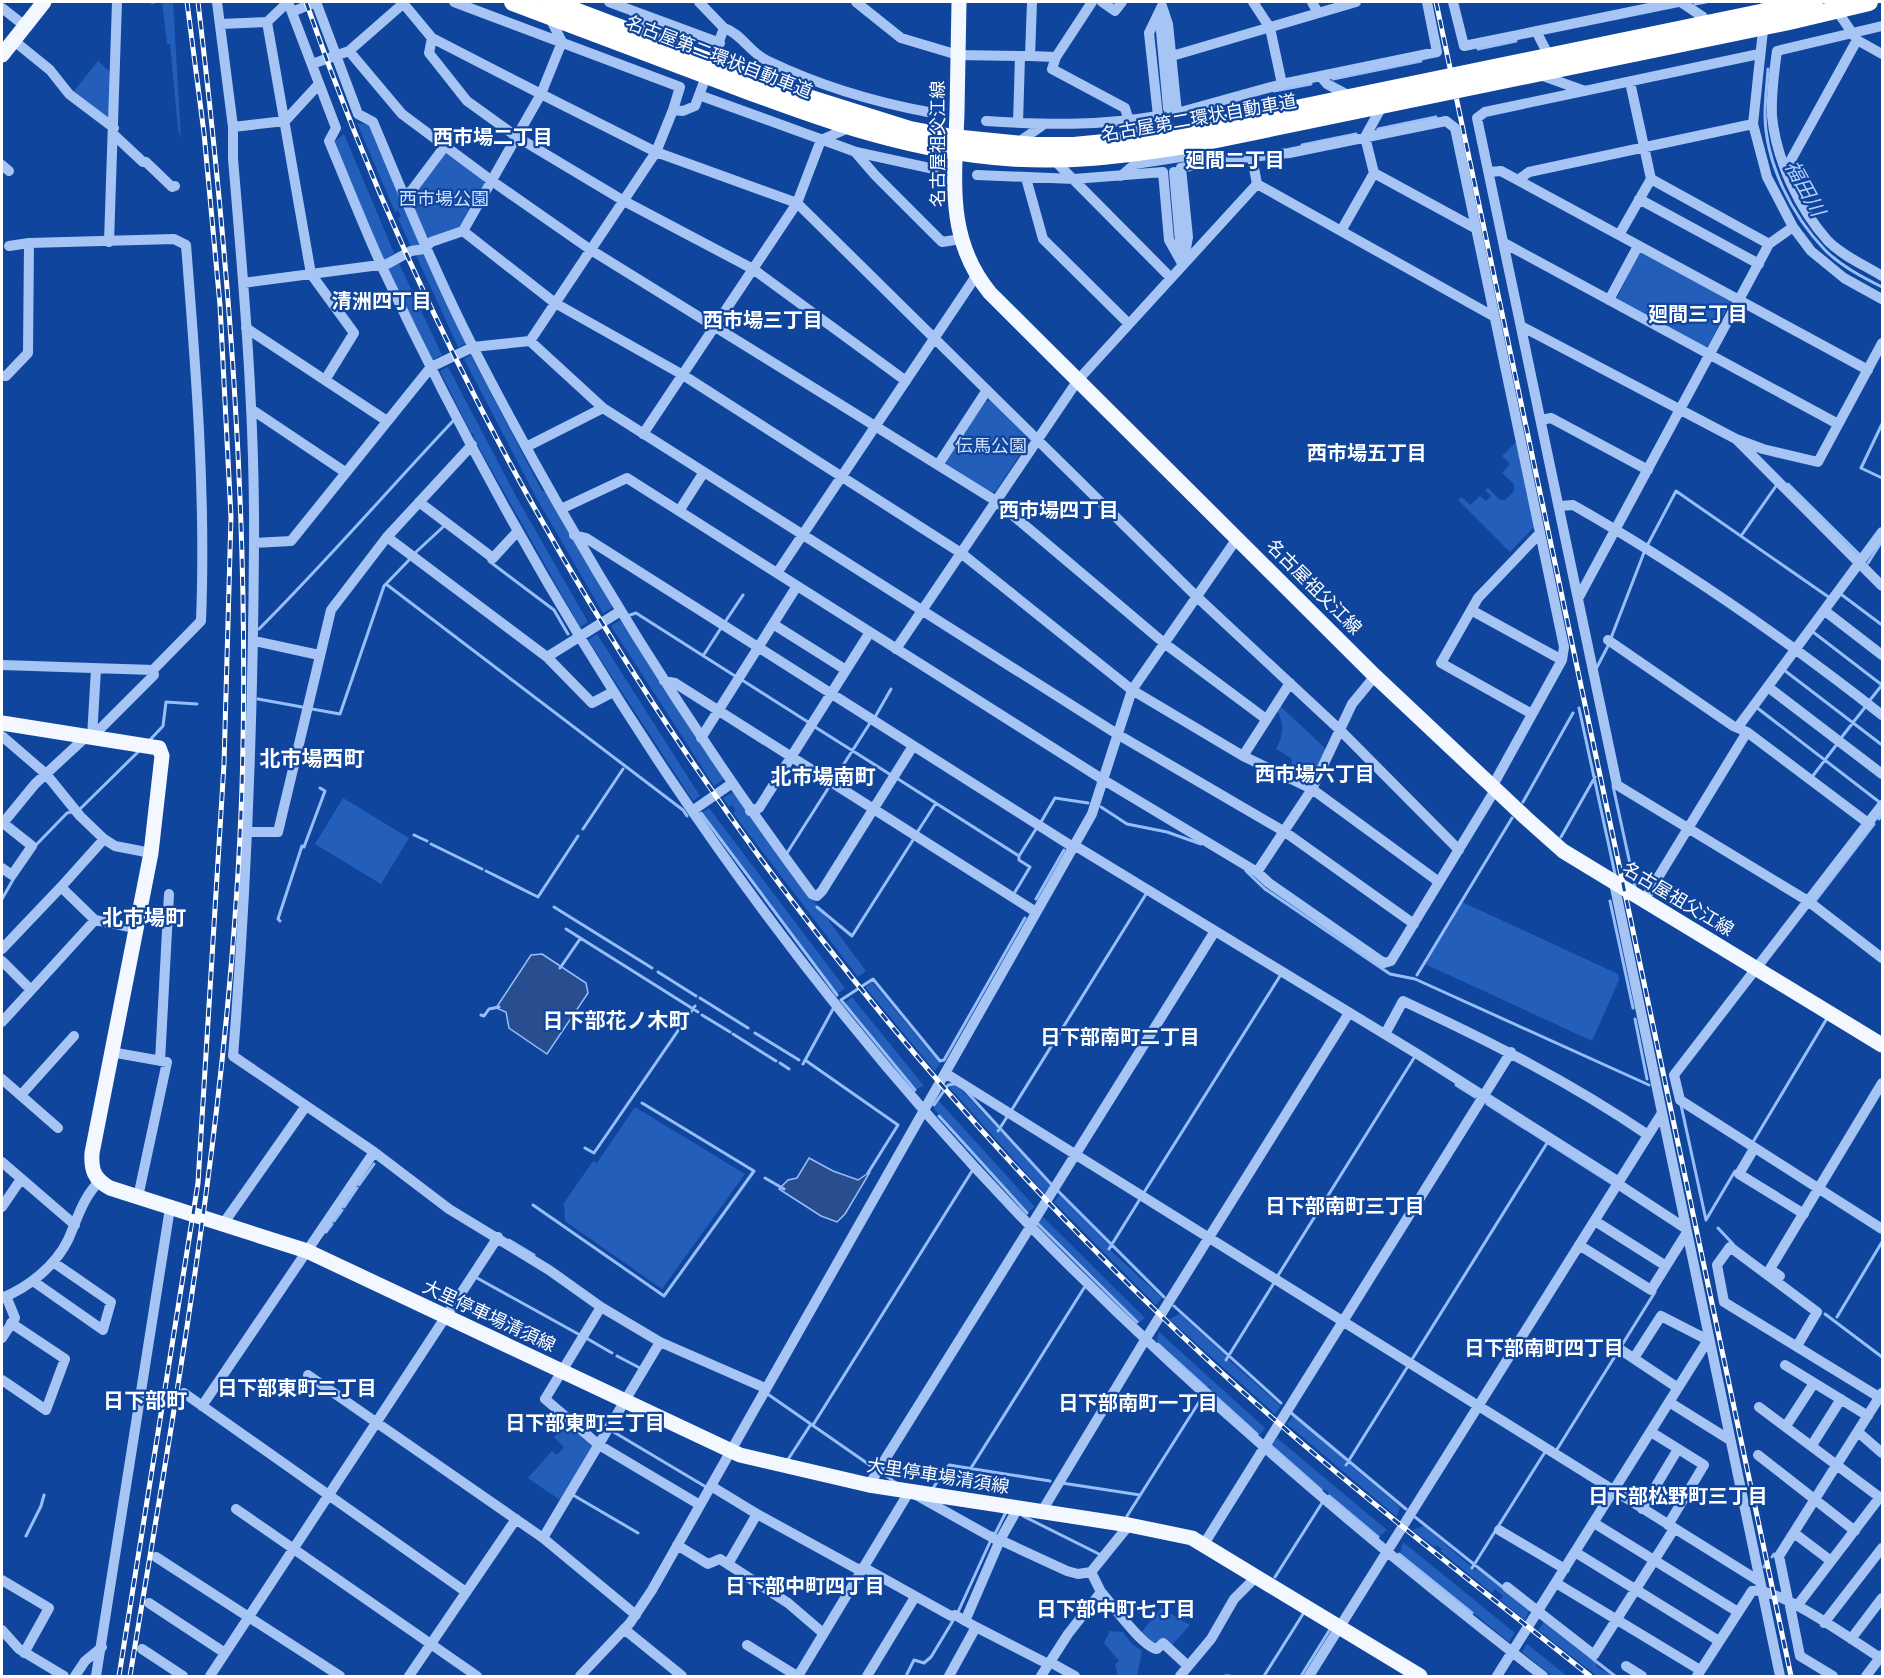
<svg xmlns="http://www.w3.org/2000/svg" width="1884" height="1678" font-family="'IBM Plex Sans','Noto Sans JP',sans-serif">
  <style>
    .green { fill: #235ebb }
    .water { fill: #284e90; stroke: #97bef8; stroke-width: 1.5 }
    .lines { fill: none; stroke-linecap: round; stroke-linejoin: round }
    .stream { stroke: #97bef8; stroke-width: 3 }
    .minor-tunnel { stroke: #3461ac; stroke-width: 10; stroke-dasharray: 10 5; stroke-linecap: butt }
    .minor { stroke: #a6c5f5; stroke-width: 10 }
    .major { stroke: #f3f7ff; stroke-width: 15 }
    .rail-casing { stroke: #fff; stroke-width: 5 }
    .rail { stroke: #10459d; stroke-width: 3; stroke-dasharray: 9; stroke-linecap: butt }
    .highway-bridge { stroke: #fff; stroke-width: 18 }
    .labels { text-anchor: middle; stroke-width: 4.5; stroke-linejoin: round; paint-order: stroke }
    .street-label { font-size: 18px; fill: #fff; stroke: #10459d }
    .park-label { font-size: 18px; fill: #cee1fe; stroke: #10459d }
    .neighbourhood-label { font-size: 20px; font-weight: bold; fill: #fff; stroke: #10459d }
    .water-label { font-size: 20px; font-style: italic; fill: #b2cffb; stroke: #10459d }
    .quarter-label { font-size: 21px; font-weight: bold; fill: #fff; stroke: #10459d }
  </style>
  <rect width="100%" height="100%" fill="#10459d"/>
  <!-- green -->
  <path class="green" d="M162,2h11l8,136 -3,-9 -8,-85h-3z
    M98,61l13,12 -2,46 -35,-28z
    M357,123l13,2 51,120 -10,2 -13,-29 3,-2 -3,-5 -3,1z
    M344,134l50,119 -10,8 -50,-119z
    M447,153l37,27v4l-25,45 -29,9 -4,-2 -15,-35 1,-5 31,-42z
    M424,252l43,91 -9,4 -43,-94z
    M1643,252l88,48 -23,46 -4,1 -88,-47 23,-46z
    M398,261l44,94 -10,5 -45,-93z
    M471,355l71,136 4,1 67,115 -10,6 -66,-114 -73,-140z
    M448,367l69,131 71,124 -8,5 -107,-190 2,-2 -4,-2 -31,-62z
    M986,401h5l37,37v4l-33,50 -4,1 -44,-27 -1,-4z
    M1516,442l18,85 -24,25 -52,-52 4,-3 8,8 10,-9 6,5 5,-5 -6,-6 3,-2 12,12h5l9,-9v-7l-12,-11 8,-9 -8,-8z
    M620,620l105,158 -11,8 -103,-160z
    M597,634l103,162 -7,5 -105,-161z
    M1280,706l46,43 -14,31 -4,2 -17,-8 1,-15 -16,-10c7,-12 9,-26 1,-38z
    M733,792l133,179 -8,6 -125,-164 3,-2 -4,-6 -3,2 -6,-9z
    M343,798l66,40 -28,46 -66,-40z
    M709,808l136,180 -8,6 -135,-181z
    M1462,902l156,72 1,6 -27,61 -167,-77z
    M872,982l68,82 -5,7 -70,-84z
    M852,997l72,89 -8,3 -71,-86z
    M957,1085l94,101 -6,8 -96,-107z
    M937,1099l98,108 -7,5 -94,-103z
    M635,1107l110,67 -83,115 -97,-68 -1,-18 29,-42 4,2z
    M1060,1195l49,50v4l53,49 -6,7 -102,-103z
    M1043,1217l102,101 -7,5 -45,-44 1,-3 -5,-1 -51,-52z
    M1180,1314l46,42 -1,3 4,1 52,46 -6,8 -106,-95z
    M1159,1332l106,96 -5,7 -50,-46 1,-2 -5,-1 -49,-45z
    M1293,1416l53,45 -2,2 5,1 51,43 -3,10 -110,-93z
    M568,1424l27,24 -32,54 -35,-24 24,-27 5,4 7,-8 -10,-10z
    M1277,1438l110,92 -7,6 -51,-41 -2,-5 -2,1 -54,-46z
    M1424,1526l51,44 2,-2 52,42 -4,10 -25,-20 3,-4 -8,-7 -3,4 -52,-42 2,-2 -5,-4 -2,2 -23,-17z
    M1403,1542l112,91 -6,9 -109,-89z
    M1161,1608l29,17 -19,21h-14l-17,-12z
    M1544,1622l52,41 1,4 16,9h-16l-59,-46z
    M1110,1631l13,1 9,12 10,7 -5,25h-19l-3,-12 4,-3 -15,-18z
    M1527,1644l40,32h-15l-30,-24z"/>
  <!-- water -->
  <path class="water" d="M542,954l44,29 2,10 -41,61 -38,-26 -3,-16 -10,-4 35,-53z
    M809,1158l24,13 25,9 12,-8 -25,42 -8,8 -16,-6 -42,-27 9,-9 9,-2z"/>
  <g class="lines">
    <!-- stream -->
    <path class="stream" d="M152,2h1
      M1695,4l11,-2
      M1478,49l38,-8
      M1768,69c-1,15 -3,30 -3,45 0,48 27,102 60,136 16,16 37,27 57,37
      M1333,79l88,-18
      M1274,91l37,-7
      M1378,129l58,-12
      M1302,145l54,-11
      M1882,424l-21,44 21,10
      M1788,484l72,71
      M1741,536l35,-50
      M1648,544l28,-53 154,107
      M416,552l27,-25
      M489,561l65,49 14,24
      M1868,563l14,-22
      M386,584l297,226 4,6
      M1842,595l40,30
      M630,615l6,-2 99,63
      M725,622l18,-27
      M259,629c67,-67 129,-139 194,-208
      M1813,632l69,53
      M1611,638l34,-88
      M703,656l18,-28
      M1596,669l13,-25
      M1784,670l98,75
      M742,680l66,42
      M258,699l44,8
      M1870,700l12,-15
      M1756,707l122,94
      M1579,708l36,166
      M312,709l28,5 44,-128 25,-26
      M875,717l16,-28
      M815,727l76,48
      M1841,738l25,-32
      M148,742l15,-16 3,-24 31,2
      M1812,777l25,-33
      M835,778l35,-55
      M898,779l121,77 17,-27
      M1613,786l22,101
      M1523,802l50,-89
      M1101,807l26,17 40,8 34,12
      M79,810l61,-60
      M701,813l136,182
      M1879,819l3,-5
      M1041,822l14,-24 33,5
      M583,829l40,-60
      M918,831l18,-28
      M414,835l13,6
      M1561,837l34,-60
      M431,844l51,25
      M36,845l31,-32 5,-1
      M787,853l42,-66
      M486,871l52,26 40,-61
      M1246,871l19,18 125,85 25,5 234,106
      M1015,892l15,-25 -11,-7v-4
      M2,899l12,-21
      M1036,899l28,-49
      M1610,901l23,107
      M1815,901l59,-77
      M554,907l98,61
      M817,907l35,29 61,-96
      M280,921l-2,-2 24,-73 2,1 21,-56 -5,-3
      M566,929l132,83
      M560,968l20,-29
      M658,972l38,24
      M1417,975l95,-157
      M700,998l48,30
      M481,1015l3,1 5,-7 10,-2
      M702,1015l28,17
      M1635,1019l12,60
      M755,1033l44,27
      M733,1034l43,27
      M805,1060l93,65 -30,48
      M780,1063l9,6
      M803,1064l30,-55
      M1456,1085l19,12
      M915,1090l-74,-90 32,-21 67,82 4,-1 81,-142
      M965,1090l86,94
      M1487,1104l124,79
      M934,1105l14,-20 7,-1
      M1681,1105l25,115 29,-49
      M1011,1111l135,-217
      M939,1116l88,97
      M998,1131l9,-14
      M1753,1142l73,-122
      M585,1148l9,5 101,-147
      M765,1178l19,11
      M359,1185l15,-21
      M1058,1191l106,106
      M1143,1194l137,-218
      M533,1205l131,91 90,-125 -112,-68
      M344,1207l13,-19
      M334,1221l8,-11
      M1038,1224l99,98
      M1718,1228l15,16
      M326,1232l6,-8
      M509,1240l25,15
      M1109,1249l31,-50
      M1277,1277l137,-219
      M477,1278l103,57
      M1174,1306l107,97
      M1825,1314l57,43
      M1837,1317l45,-75
      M586,1338l26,15
      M1158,1344l99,90
      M617,1356l23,12
      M1226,1360l48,-77
      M1411,1361l136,-218
      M769,1395l105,73
      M1290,1412l116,97
      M813,1425l159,-254
      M612,1431l94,56
      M1271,1446l50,44
      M1556,1451l99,-159
      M787,1461l24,-37
      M1346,1465l62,-99
      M971,1468l113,-180
      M881,1472l15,11
      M1062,1483l78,12
      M933,1488l16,-23 101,16
      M573,1495l65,38
      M1329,1496l49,41
      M1023,1516l78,39
      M1127,1516l74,-117
      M1415,1517l90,72
      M992,1533l3,1 11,-22
      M26,1536l15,-30 3,-11
      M1399,1554l73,59
      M1772,1557l2,-3
      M1764,1567l1,-2
      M1472,1568l73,-116
      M1275,1577l47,-74
      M958,1612l32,-70
      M1593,1659l22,17
      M906,1676l8,-16 10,3 7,-6 23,-38
      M1225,1676h5
      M1264,1676l39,-62
      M1301,1676l28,-45"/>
    <!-- minor-tunnel -->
    <path class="minor-tunnel" d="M1168,108l6,64"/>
    <!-- minor -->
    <path class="minor" d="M217,2l16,125v32c11,128 22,257 21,385 -1,172 -7,341 -21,512l141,96 75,57 100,61 52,37 59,35 105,46
      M288,2l48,126 -7,13c18,43 35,86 54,128 165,351 380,682 651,961 158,161 330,308 509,446
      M316,2l42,112 15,8c32,76 63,153 101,227 98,191 210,373 338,545l5,2 5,-5 91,-145
      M454,2l226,85 -7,23
      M609,2l111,41
      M856,2l45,36 57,17 62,1
      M1092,2l-36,55 -4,12 73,39 4,13 10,11
      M1102,2l13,9 7,-9
      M1253,2l17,26 12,56
      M1312,2l6,11
      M1453,2l11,44 214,-44
      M1681,2l22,15
      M1766,2l-13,122 14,53 26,50 18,24 33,27 38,21
      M1831,2l26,38 25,14
      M403,3l29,35 109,56 115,58 141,51 399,393 144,134 119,120
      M1162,6l6,18 9,89 105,-29 155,-32 -10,-50
      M2,8l23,18
      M633,11l10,17
      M292,12l24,-10
      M1162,13l-1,18 7,77
      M267,22l44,252 43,59 -29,47
      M220,24l47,-2 21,-20
      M1882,26l-105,25c-3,21 -6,44 -5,65 4,43 27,93 56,125 15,15 36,24 54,35
      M724,28c17,5 27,26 44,33 50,24 106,41 160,51
      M1536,31l15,29
      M432,38l-3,15 38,48 50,36 107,64 129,68 153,112
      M13,40l37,30 19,24 45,34
      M349,51l53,63 90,67 99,69 405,251 168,142 102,76
      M1759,54l-274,58 -8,6 140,667 191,116 74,57
      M1030,56l26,1
      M1172,56l184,-54
      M312,64l37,-13 56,-49
      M1543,76l42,15
      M1321,77l6,7 19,10
      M1630,82l21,97 118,65
      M699,95l157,57 78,17
      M986,121c58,4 114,5 172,-5l-9,-83 13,-27
      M1018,123l2,-67h10l2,-54
      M233,127l52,-6 34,-37
      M113,134l30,28h3l26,25 3,-1
      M1023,139l20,-14
      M856,153l19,22 67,67 19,-3
      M1252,157l5,27
      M1053,159l118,119
      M2,165l7,6
      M1786,169l71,-129
      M1174,172l7,81
      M1489,172l12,-1 367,199
      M1374,173l101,55
      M977,175l97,4 89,-7 6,68 14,25
      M1121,176l14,-12 65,-10 14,7
      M1026,178l17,61 86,85
      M1518,180l11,-8 224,-48
      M404,196l8,-6 33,-44
      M1639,199l120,65
      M463,231l92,72 128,72 278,178 171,137 111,66 69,33 127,93
      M1341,231l33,-58 -9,-36 16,-29
      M1619,235l32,-56
      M109,242l8,-240
      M1504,243l334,181
      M1183,265l5,-28 -7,-69 33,-7 75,-8 157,-32 9,7 109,519 -2,13 -70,127
      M243,283l144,-19 24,-13 13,-2 7,-7 32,-11 78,-137 21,-52 -20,-40
      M1609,300l29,-54
      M1521,326l215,113 27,10 55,13 64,-119
      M246,328l141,93
      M530,341l126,-189 17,-42 10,1 12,-5 29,-78 -25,-26
      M2,376h4l22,-23 1,-110
      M251,409l94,63
      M1541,420l10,-2 97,52
      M643,434l154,-231 24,-63 30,-13
      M1737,440l145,146
      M526,447l77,-39
      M938,465l49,-75
      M419,502l74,56 24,-26
      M1560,506l13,-1c109,62 211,133 309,210
      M561,509l66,-31 475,301 155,93 12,11 115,80 7,-2 104,-171
      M679,511l25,-39
      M574,535l12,3 487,309
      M387,537l160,120 45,46 21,-11
      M254,543l37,-2 140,-174 42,-20 57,-6 73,67 514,326 168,98 129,92
      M777,573l199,-297
      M1579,597l190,-353 24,-17
      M1471,610l91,50
      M1825,611l57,44
      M773,624l73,46
      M1608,640l125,86 14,6 121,91
      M254,641l65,14
      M896,649l182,-269 179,-196 236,132
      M547,657l72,-45
      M2,665l151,5 48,-49c5,-125 -5,-251 -15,-376l-12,-6 -145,4 -20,3
      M664,681l11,2 361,229
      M1768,687l114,87
      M1532,714l-91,-51 37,-65 62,-65
      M1738,727l144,-195
      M2,736l44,38 34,42 24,23 11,7 36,7
      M92,737l62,-62 -1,-5
      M92,737l4,-68
      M701,738l96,-152
      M1243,756l47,-73
      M1882,805l-208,270 6,25 202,129
      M692,811l39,-27
      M750,811l9,-3 111,-176
      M249,832h29l53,-222 56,-73 85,-92
      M1074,845l345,210 200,127
      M2,868l10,7 20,-29 -29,-23 32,-39 52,-48
      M1257,872l55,-83 40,-85 23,-28
      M1614,883l166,793
      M61,887l43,-48
      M1643,902l104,-170
      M2,949l59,-62 34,33
      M2,961l28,28
      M2,1022l93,-102 40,8
      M1385,1034l18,-33c86,40 167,81 245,134
      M111,1052l56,10 -29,135
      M160,1061l9,-167
      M945,1073l814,508
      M2,1079l56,49
      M21,1095l53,-59
      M1752,1152l-13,22 65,40
      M2,1162l73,63
      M1618,1184l67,44
      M2,1207l19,-28
      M1595,1221l71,45
      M223,1224l83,-118
      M1579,1245l72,45 35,-56
      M1780,1276l-10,-7 112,-186
      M33,1281l70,49 8,-28 -58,-40
      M2,1298c27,-11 53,-32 66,-58 9,-20 15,-43 31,-58
      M601,1307l-56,92 54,46 101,60
      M2,1338l13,-20 -9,-22
      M1797,1346l20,-34 -87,-65 -13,18 7,37 155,95
      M1621,1350l57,38
      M1634,1358l27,-42 47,24
      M1785,1365l83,51
      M308,1375l235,163 93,77
      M2,1380l44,30 19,-51 -54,-36
      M184,1393l282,199
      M1669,1402l61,38
      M202,1406l172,-254
      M1759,1407l123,92
      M1786,1426l28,-43
      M1651,1432l53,33 -36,60
      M1858,1432l24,21
      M1812,1445l29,-46
      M1758,1455l97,76
      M869,1485l346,-554
      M711,1486l46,28 104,57
      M916,1495l84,47
      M236,1509l241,167
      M1642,1509l36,-60
      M1042,1511l103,-171 204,-327
      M1594,1523l144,89
      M1499,1530l66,39
      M1794,1533l37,28
      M543,1538l117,-196
      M1000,1540l67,31 11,3 13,-2
      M1204,1544l307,-492
      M677,1545l31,19 12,-5 68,44 35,30
      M1575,1552l144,89
      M156,1557l184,119
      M728,1564l29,-50
      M863,1567l88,49 4,-1 21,12 -27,49
      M2,1580l47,28 -25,45
      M1556,1583l144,87
      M1507,1587l87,68 80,-126
      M1101,1592c11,12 42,56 56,57l6,-6 25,23
      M1788,1600l-9,-44 103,-163
      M149,1603l76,50
      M1792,1603l-2,3 10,50 33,20
      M1797,1606l83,-109
      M965,1621l35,-81 18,-32
      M1824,1623l58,-75
      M976,1627l72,37
      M624,1629l58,47
      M2,1630l17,19 45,27
      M1851,1639l31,-41
      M747,1645l50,31
      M142,1649l41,27
      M1050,1662l25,14
      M1626,1666l16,10
      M75,1676l10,-15 17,-14
      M96,1676l74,-468
      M210,1676l288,-439
      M409,1676l107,-157
      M580,1676l50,-53 22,-33 440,-776 40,-124 106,-153
      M798,1676l111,-184
      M867,1676l48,-79
      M1041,1676l27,-42 33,-42 -10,-20 38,-47
      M1180,1676l31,-37 23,-40 22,-22
      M1309,1676l353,-563
      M1497,1676l211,-336
      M1697,1676l55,-85c27,-5 104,52 130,68
      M1866,1676l16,-21"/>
    <!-- major -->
    <path class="major" d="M959,2c-1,36 -1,73 -2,110 -2,66 -12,126 33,181l385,383 151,142 37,33 319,194
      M2,55l42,-53
      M2,723l157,25 3,8 -11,97 -59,300c-1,17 2,26 18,35l197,63 433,204 129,30 260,40 63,13 228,138"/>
    <defs>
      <path id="rail" d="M306,2c172,494 473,944 848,1307 136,133 288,249 436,367
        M1436,2l355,1674
        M119,1676l79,-493 26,-419 7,-247 -11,-212 -16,-172 -17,-131
        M130,1676c49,-295 102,-589 112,-889 8,-264 -13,-524 -44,-785"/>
    </defs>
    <!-- rail casing -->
    <use href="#rail" class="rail-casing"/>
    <!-- rail -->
    <use href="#rail" class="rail"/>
    <!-- highway-bridge -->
    <path class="highway-bridge" d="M513,2c69,26 138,52 207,78 89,34 178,67 274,76 67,7 133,-1 198,-12l597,-123 80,-19
      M551,2l238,90 121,38 42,8 82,8h40l82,-8 658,-136"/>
  </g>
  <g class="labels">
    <!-- street labels -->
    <g class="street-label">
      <text transform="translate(719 57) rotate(21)" y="6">名古屋第二環状自動車道</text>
      <text transform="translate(1199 118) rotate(-10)" y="6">名古屋第二環状自動車道</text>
      <text transform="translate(938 144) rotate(-90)" y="6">名古屋祖父江線</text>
      <text transform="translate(1314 587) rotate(45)" y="6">名古屋祖父江線</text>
      <text transform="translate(1678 899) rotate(31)" y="6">名古屋祖父江線</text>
      <text transform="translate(489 1316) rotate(25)" y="6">大里停車場清須線</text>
      <text transform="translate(938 1476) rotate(9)" y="6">大里停車場清須線</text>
    </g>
    <!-- park labels -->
    <g class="park-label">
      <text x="444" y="205">西市場公園</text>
      <text x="991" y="452">伝馬公園</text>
    </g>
    <!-- neighbourhood labels -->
    <g class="neighbourhood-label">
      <text x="493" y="144">西市場二丁目</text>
      <text x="1235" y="167">廻間二丁目</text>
      <text x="382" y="308">清洲四丁目</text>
      <text x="1698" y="321">廻間三丁目</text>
      <text x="763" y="327">西市場三丁目</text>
      <text x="1367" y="460">西市場五丁目</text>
      <text x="1059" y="517">西市場四丁目</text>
      <text x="1315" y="781">西市場六丁目</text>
      <text x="1120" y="1044">日下部南町二丁目</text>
      <text x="1345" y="1213">日下部南町三丁目</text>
      <text x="1544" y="1355">日下部南町四丁目</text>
      <text x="297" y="1395">日下部東町二丁目</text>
      <text x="1138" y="1410">日下部南町一丁目</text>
      <text x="585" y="1430">日下部東町三丁目</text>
      <text x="1678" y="1503">日下部松野町三丁目</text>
      <text x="805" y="1593">日下部中町四丁目</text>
      <text x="1116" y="1616">日下部中町七丁目</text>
    </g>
    <!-- water labels -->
    <g class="water-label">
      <text transform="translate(1805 188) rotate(61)" y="7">福田川</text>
    </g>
    <!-- quarter labels -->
    <g class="quarter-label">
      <text x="312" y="766">北市場西町</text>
      <text x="823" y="784">北市場南町</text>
      <text x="144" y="925">北市場町</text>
      <text x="616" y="1028">日下部花ノ木町</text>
      <text x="145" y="1408">日下部町</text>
    </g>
  </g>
  <!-- border -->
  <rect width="1884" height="1678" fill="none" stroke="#ffffff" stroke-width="6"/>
</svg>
